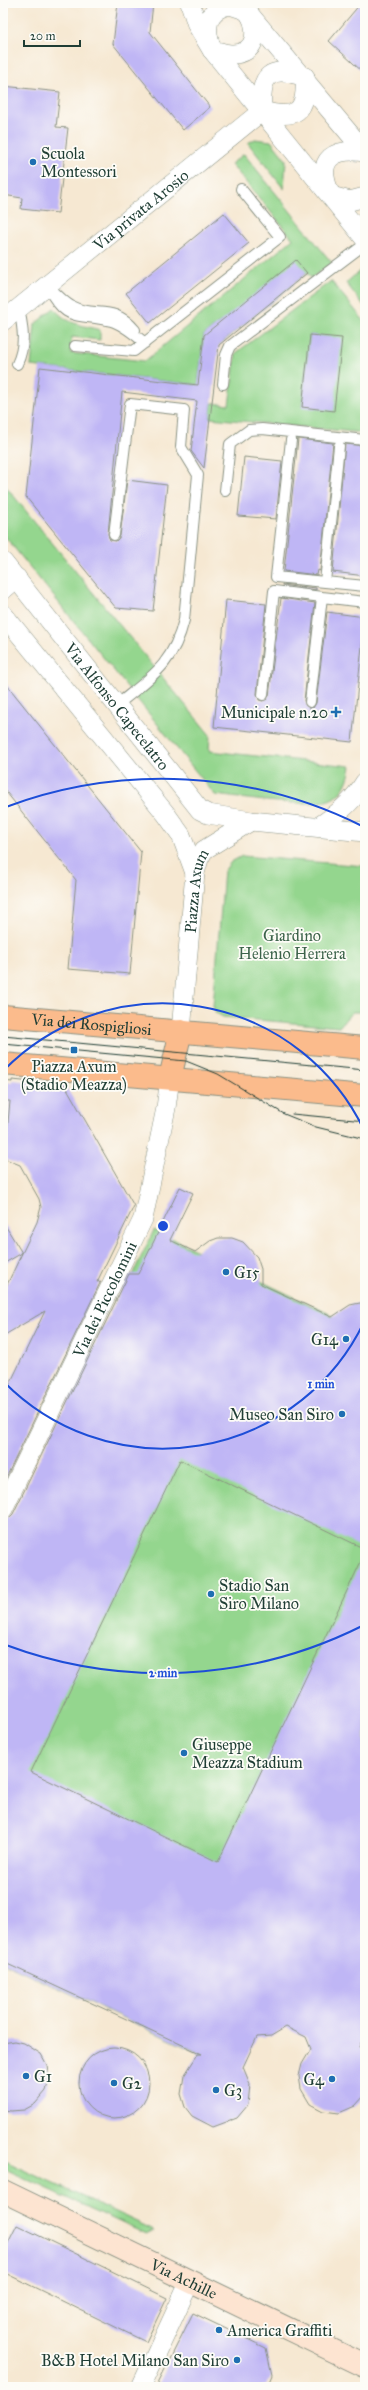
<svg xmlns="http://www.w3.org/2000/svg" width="368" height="2390" font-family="'IM FELL Great Primer',serif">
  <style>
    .green { fill: #94d68e; stroke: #5a8a61; fill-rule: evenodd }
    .building { fill: #bfb6f5 }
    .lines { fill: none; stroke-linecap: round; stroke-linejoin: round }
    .lane-casing { stroke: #8a9283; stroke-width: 12 }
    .street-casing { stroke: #8a9283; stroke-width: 20 }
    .secondary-casing { stroke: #8a9283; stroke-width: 24 }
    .primary-casing { stroke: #8a9283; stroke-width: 24 }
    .lane { stroke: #fff; stroke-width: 10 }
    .street { stroke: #fff; stroke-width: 19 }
    .secondary { stroke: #fde4d1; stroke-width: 22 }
    .primary { stroke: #fbbb8c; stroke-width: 22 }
    .tram { stroke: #1f3d34; stroke-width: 1 }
    .ring { fill: none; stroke: #1d4ed8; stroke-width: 2 }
    .poi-dot { fill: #1f6fb2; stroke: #fdfcf7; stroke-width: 1.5 }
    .labels { text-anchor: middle; stroke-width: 3.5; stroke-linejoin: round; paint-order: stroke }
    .poi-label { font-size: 16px; fill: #1f3d34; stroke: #fdfcf7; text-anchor: start }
    .street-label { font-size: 16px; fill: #1f3d34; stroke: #fdfcf7 }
    .park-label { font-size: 16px; fill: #3c634a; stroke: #fdfcf7 }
    .centre { fill: #1d4ed8; stroke: #fdfcf7; stroke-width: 2 }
    .ring-label { font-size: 12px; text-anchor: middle; font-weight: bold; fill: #1d4ed8; stroke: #fdfcf7; stroke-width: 3.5; stroke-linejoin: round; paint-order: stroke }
  </style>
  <rect width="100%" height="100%" fill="#fdfcf7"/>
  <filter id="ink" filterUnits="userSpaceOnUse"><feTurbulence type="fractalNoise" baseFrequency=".025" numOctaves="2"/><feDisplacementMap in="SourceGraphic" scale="8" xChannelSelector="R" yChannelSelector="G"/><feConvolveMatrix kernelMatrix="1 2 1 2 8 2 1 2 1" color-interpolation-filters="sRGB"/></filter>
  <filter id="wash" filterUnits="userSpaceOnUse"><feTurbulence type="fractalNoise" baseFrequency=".012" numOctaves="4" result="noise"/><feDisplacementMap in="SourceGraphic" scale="16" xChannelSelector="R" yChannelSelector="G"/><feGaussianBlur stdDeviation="0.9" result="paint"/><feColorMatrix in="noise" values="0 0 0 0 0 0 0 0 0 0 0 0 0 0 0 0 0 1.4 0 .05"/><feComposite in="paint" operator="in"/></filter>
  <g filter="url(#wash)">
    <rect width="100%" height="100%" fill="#f6e8d2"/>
    <!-- green -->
    <path class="green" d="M255,139l16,2 15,19 -2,29 -36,-46z
      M244,154l88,109 -21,15 -4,-5 -88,72 2,-24 -17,14 -6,50 -167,-19 4,-42 19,-16c12,16 28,17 46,22v10l-28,-3 -2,16 75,8 148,-122 -62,-75z
      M365,266v41l-19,-24z
      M331,281l34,41v111l-155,-15 2,-15 17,2 7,-52zM310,335l32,4 -40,68z
      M3,483l207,252 -1,16 142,15c-2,14 -8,29 -22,34 -22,8 -88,-2 -114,-5l-212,-261z
      M242,856l123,10v146h-13l-13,15 -116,-10 -7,-4 -3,-7 11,-135 7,-9z
      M154,1230l211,101v641l-127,28 -28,58 -207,-96v-419z
      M3,2160l151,70 -8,4 -5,-2 -138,-64z"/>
    <g id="blocks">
      <!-- building -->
      <path class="building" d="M118,3h35l-3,29 60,75 -27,23 -70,-86z
        M361,3h4v71l-36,-33z
        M3,86l57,6 -4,35 12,1 -10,85 -37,-4 1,-11 -19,-3z
        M224,213l25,30 -99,80 -24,-30z
        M296,260l11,13 -88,72 -15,123 -13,-17 6,-50 -75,-9 -14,142 2,6 6,1 4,-5 7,-56 40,5 -14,126 -37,-3 -90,-111 14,-130 158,18 6,-50z
        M310,335l32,3 -8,73 -32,-4z
        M298,439l35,4 -13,128 -2,-1 -1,5 -33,-4z
        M345,444l20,2v130l-32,-4z
        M244,457l38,4 -6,58 -38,-3z
        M282,584l34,4v2l-34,-5z
        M281,598l34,5 -11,98 5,7h4l3,-5 11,-91 38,5 -13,125 -138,-15 12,-127 40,4 -9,90 2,6 4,1 6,-5z
        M3,680l138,172 -11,122 -62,-5 8,-89 -73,-92z
        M12,1080l53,5 69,121 -37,76 4,-1 -98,203v-86l42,-87 -42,25v-43l34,-71 4,-15 -2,-8 -19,-34 -17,-7v-25h4l3,-32h-7v-20l9,1z
        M180,1187l13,6 -23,47 25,12 15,-11 8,-3h14l11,4 14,15 4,12v15l71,33 18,-12 15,-3v247l-185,-89 -149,312 187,90 147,-309v481l-6,13 6,3v45l-10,11 -16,7 -16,-2 -13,-7 -9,-15 -2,-13 3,-12 9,-15 -5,-12 -20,-10 -15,9 -14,1 -14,30 7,17 -2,21 -11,13 -24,9 -21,-11 -7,-9 -4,-13 3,-18 14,-22h4l-199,-92v-442l6,-2 4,-4 116,-240h9z
        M3,1222l19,31 -19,11z
        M15,2041l9,2 17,11 6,11 2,13 -3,13 -11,13 -11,6 -13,1 -8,-1v-67z
        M79 2083a35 35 0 1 1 70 0a35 35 0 1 1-70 0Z
        M17,2225l150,73 -21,44 -143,-70v-19z
        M193,2313l73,35 6,27 -5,12h-111z"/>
    </g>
  </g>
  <g filter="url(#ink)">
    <use href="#blocks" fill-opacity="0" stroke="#8a9283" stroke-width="1"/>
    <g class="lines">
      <defs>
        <path id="lane" d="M47,286c21,38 27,26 64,35 12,3 24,14 34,22
          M52,290c6,5 12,12 19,16 24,13 42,-3 64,24
          M75,346l59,5 146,-114 -39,-48
          M17,364c9,-19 6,-36 2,-56
          M223,384l3,-29 4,-9 135,-102
          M291,440l-15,137 49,5 14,-136
          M225,491l5,-47 19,-14 13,-1 103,11
          M114,535l16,-131 54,6 -3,37 17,28 -14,145c-11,45 -33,57 -67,85
          M325,582l40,4
          M322,597l43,5
          M263,695l11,-104 48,6 -12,105"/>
        <g id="street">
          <path d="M190,3l7,22 15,25 153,189"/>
          <path d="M240,3l125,149"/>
          <path d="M230,5l18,6c11,18 10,44 -17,43 -7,0 -13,-3 -19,-4 -7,-19 -8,-41 18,-45z"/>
          <path d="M262,111c-2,-37 7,-46 43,-34"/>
          <path d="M262,111c34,9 45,2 43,-34"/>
          <path d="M329,191c-13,-33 5,-43 36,-39"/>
          <path d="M331,196l19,5 15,-4"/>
          <path id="s1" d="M3,321l259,-210"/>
          <path id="s2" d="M3,562l197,248 8,4 43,7 114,11"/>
          <path d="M3,590l14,-12"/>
          <path d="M3,614l163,200 15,21 14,38"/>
          <path d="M318,827c19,-12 35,-25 47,-45"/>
          <path id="s3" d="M181,1031l14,-158 4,-14 5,-9 47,-29"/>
          <path id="s4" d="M3,1509l140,-290 23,-111 4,-30"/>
          <path d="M141,2387l49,-106"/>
        </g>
        <g id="secondary">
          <path id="s5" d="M3,2191l362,175"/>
        </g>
        <g id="primary">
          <path id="s6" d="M3,1016l362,32"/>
          <path d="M3,1064l362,32"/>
          <path d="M170,1078l11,-47"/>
        </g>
      </defs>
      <!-- lane casing -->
      <use href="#lane" class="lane-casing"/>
      <!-- street casing -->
      <use href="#street" class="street-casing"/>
      <!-- secondary casing -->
      <use href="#secondary" class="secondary-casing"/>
      <!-- primary casing -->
      <use href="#primary" class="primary-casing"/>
      <!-- lane -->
      <use href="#lane" class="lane"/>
      <!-- street -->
      <use href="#street" class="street"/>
      <!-- secondary -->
      <use href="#secondary" class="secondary"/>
      <!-- primary -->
      <use href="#primary" class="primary"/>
      <!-- tram -->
      <path class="tram" d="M3,1036l362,34
        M3,1044l183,17 32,13 66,40 32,13 49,12
        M292,1114l73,7"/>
    </g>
  </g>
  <!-- distance rings -->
  <g class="ring">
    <path d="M364 1322A223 223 0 0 1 4 1382M4 1070A223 223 0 0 1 364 1130"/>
    <path d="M362 1626A447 447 0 0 1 6 1645M6 807A447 447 0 0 1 362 826"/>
  </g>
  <!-- markers -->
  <g class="poi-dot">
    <circle cx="33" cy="162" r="4"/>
    <path d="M334 706h4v4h4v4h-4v4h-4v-4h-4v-4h4z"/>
    <rect x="70" y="1046" width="8" height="8" rx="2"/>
    <circle cx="226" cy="1272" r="4"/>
    <circle cx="346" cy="1339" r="4"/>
    <circle cx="342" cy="1414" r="4"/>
    <circle cx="211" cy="1594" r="4"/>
    <circle cx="184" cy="1753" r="4"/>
    <circle cx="26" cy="2076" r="4"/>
    <circle cx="332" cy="2079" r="4"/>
    <circle cx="114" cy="2083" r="4"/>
    <circle cx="216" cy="2090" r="4"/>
    <circle cx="219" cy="2330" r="4"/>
    <circle cx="237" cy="2360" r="4"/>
  </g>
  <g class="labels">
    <!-- poi labels -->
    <g class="poi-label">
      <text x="41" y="159">Scuola<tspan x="41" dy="18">Montessori</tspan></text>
      <text x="328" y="718" text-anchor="end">Municipale n.20</text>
      <text x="74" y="1072" text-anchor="middle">Piazza Axum<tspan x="74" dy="18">(Stadio Meazza)</tspan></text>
      <text x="234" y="1278">G15</text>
      <text x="338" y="1345" text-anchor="end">G14</text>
      <text x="334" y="1420" text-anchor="end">Museo San Siro</text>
      <text x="219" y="1591">Stadio San<tspan x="219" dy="18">Siro Milano</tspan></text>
      <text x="192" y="1750">Giuseppe<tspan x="192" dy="18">Meazza Stadium</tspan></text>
      <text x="34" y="2082">G1</text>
      <text x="324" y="2085" text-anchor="end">G4</text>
      <text x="122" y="2089">G2</text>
      <text x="224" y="2096">G3</text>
      <text x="227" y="2336">America Graffiti</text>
      <text x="229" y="2366" text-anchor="end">B&amp;B Hotel Milano San Siro</text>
    </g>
    <!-- street labels -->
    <g class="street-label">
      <text dy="6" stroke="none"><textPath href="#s1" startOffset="177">Via privata Arosio</textPath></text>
      <text dy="6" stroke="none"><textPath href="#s2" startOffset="184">Via Alfonso Capecelatro</textPath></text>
      <text dy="6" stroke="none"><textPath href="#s3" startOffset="141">Piazza Axum</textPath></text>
      <text dy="6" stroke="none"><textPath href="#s6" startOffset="89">Via dei Rospigliosi</textPath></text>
      <text dy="6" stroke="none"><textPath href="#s4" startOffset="233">Via dei Piccolomini</textPath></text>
      <text dy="6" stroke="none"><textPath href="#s5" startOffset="201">Via Achille</textPath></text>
    </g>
    <!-- park labels -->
    <g class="park-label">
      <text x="292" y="941">Giardino<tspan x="292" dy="18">Helenio Herrera</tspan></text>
    </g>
  </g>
  <circle cx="163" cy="1226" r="6" class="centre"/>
  <g class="ring-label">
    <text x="321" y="1388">1 min</text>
    <text x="163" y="1677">2 min</text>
  </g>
  <!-- margin -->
  <rect width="368" height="2390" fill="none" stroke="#fdfcf7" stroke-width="16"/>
  <!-- scale -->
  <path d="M24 40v6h56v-6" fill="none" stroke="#1f3d34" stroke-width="2"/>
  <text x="30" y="40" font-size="12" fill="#1f3d34" stroke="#fdfcf7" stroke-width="3" paint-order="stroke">20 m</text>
</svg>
